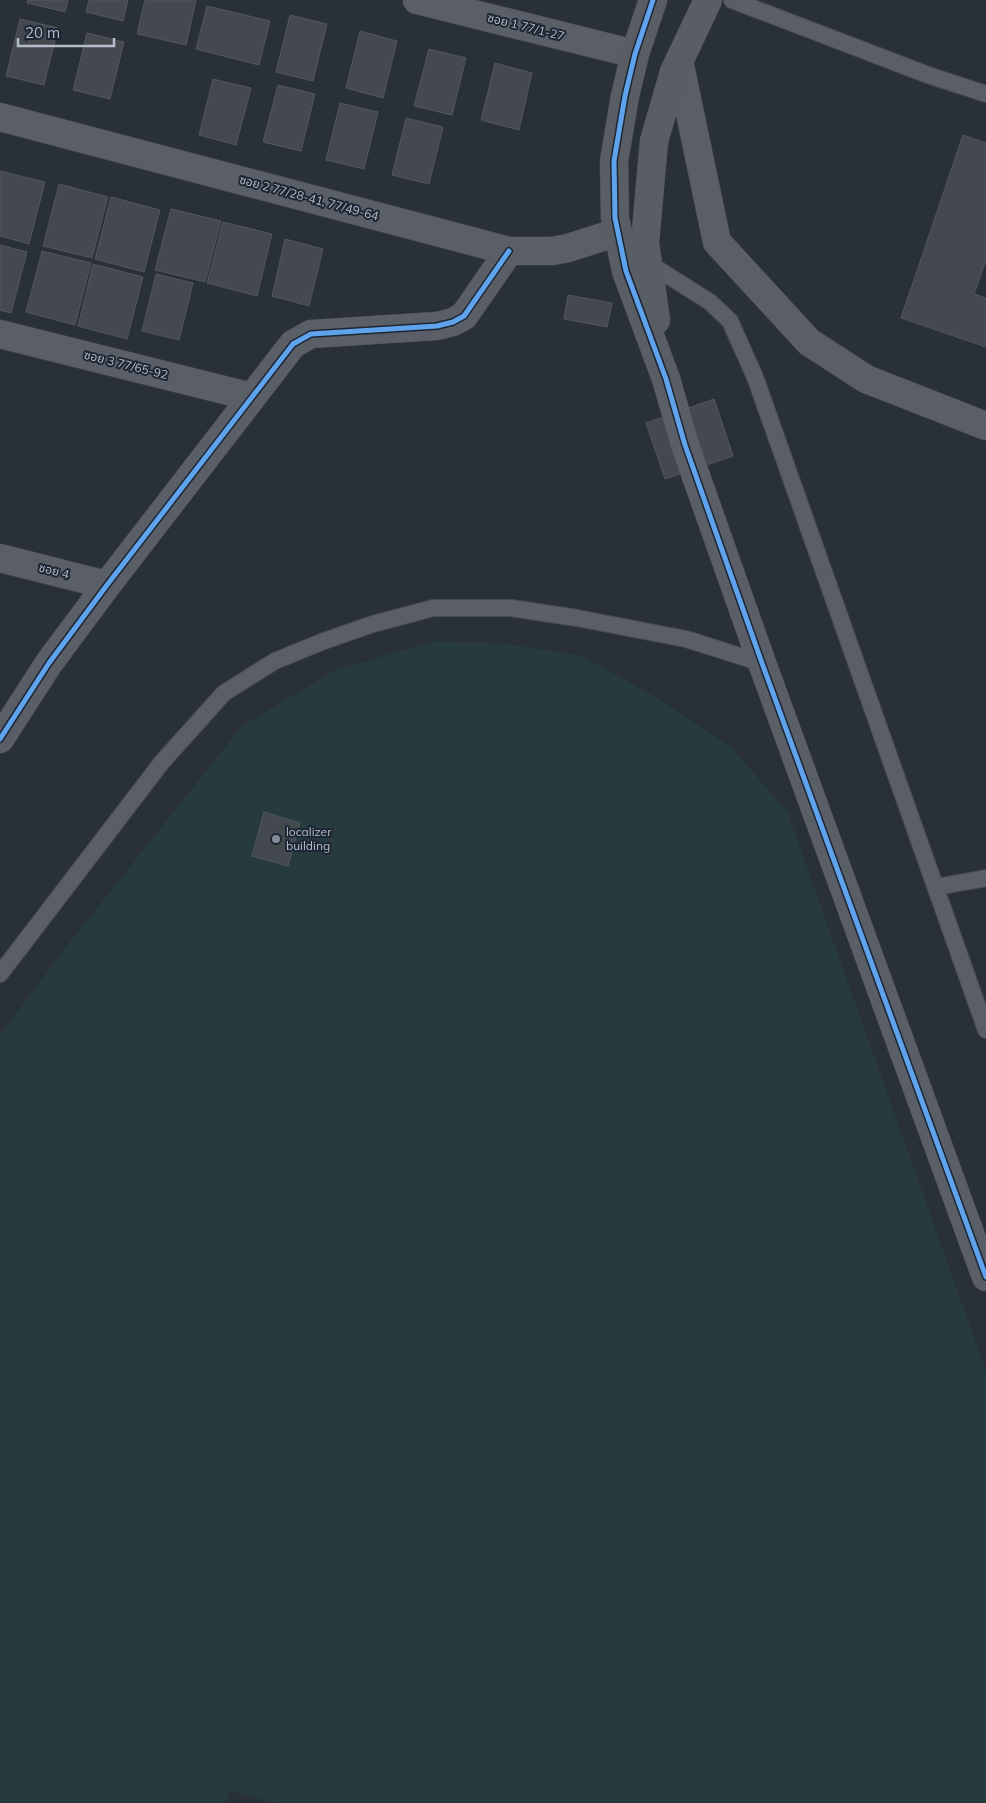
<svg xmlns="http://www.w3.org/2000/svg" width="986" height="1803" font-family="Mulish,'Noto Sans Thai',sans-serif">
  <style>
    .green { fill: #273a3e }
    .building { fill: #444950; stroke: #52575f }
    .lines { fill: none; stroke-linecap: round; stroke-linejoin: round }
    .lane-casing { stroke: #484c53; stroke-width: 18 }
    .street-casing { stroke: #484c53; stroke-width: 29 }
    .secondary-casing { stroke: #484c53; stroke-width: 29 }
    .lane { stroke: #5a5e66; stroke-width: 16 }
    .street { stroke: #5a5e66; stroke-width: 28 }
    .secondary { stroke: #595d64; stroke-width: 28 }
    .cycleway-casing { stroke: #1d2633; stroke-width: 8 }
    .cycleway { stroke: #60a3ed; stroke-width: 5 }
    .poi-dot { fill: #848b96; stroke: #1d2633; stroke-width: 2 }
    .labels { text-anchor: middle; stroke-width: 4; stroke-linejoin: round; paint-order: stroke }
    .street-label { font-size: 12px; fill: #b4bcc9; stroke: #1d2633 }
    .poi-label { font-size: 12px; fill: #b4bcc9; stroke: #1d2633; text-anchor: start }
  </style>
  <rect width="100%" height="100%" fill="#2a3038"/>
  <!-- green -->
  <path class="green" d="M434,641l67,2 81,13 74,41 74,49 57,65 199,560v432h-709l-48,-12 -4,12h-225v-768l66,-88 176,-221 94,-56z"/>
  <!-- building -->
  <path class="building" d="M28,0h40l-3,12 -38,-9z
    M89,0h39l-5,21 -37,-9z
    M145,0h51l-10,45 -49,-11z
    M207,6l63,15 -11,44 -63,-16z
    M290,15l37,9 -14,57 -37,-9z
    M20,19l38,9 -14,57 -38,-9z
    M360,31l37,10 -14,57 -37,-10z
    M87,33l37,9 -14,57 -37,-9z
    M429,49l37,9 -14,57 -38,-9z
    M495,63l37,10 -13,57 -38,-10z
    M213,79l38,9 -15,57 -37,-10z
    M278,85l37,9 -14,57 -38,-9z
    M340,103l38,9 -14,57 -38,-9z
    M406,118l37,9 -14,57 -37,-9z
    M963,135l23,8v117l-12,34 12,4v49l-85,-29z
    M0,171l45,11 -16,62 -29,-8z
    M59,184l49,13 -16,61 -49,-12z
    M111,197l49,13 -16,62 -49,-13z
    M171,209l50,12 -16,61 -50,-12z
    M223,222l49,12 -15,62 -50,-13z
    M285,239l38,10 -14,57 -37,-10z
    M0,245l27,7 -16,61 -11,-3z
    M42,251l49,12 -16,62 -49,-13z
    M93,264l50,13 -16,62 -49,-13z
    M156,274l37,9 -14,57 -37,-9z
    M568,295l44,8 -5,24 -43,-8z
    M714,399l19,57 -68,23 -19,-56z
    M264,812l36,11 -12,43 -36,-10z"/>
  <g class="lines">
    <defs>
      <path id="lane" d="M732,0l196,75 58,19
        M648,263l62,39 20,19 25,56 231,653
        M936,887l50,-9
        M0,974l162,-212 62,-69 51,-32 49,-20 49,-17 60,-16h78l66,10 109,21 76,24"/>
      <path id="street" d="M417,0l218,54
        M679,61l38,181 92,100 57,37 120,47
        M0,117l509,134h43l16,-3 50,-16
        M0,334l252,63
        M666,379l19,66 77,218 224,614
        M0,558l107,27
        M0,739l49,-76 58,-78 186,-241 18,-10 126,-8 16,-4 11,-6 45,-65"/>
      <path id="secondary" d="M653,0l-18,54 -10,42 -11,65 1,57 11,53 40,108
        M656,320l-11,-77 9,-102 20,-69 34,-72"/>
    </defs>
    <!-- lane casing -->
    <use href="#lane" class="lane-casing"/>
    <!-- street casing -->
    <use href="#street" class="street-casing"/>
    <!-- secondary casing -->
    <use href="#secondary" class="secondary-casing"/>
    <!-- lane -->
    <use href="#lane" class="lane"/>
    <!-- street -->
    <use href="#street" class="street"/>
    <!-- secondary -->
    <use href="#secondary" class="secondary"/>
    <defs>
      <path id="cycleway" d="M653,0l-18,54 -10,42 -11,65 1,57 11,53 40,108 19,66 77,218 224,614
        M0,739l49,-76 58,-78 186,-241 18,-10 126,-8 16,-4 11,-6 45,-65"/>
    </defs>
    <!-- cycleway casing -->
    <use href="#cycleway" class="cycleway-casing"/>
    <!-- cycleway -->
    <use href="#cycleway" class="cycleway"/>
  </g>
  <!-- markers -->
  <circle class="poi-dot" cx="276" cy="839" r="5"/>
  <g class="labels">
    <!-- street labels -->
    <g class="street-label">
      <text transform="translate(526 27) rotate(14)" y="4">ซอย 1 77/1-27</text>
      <text transform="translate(309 198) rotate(15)" y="4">ซอย 2 77/28-41, 77/49-64</text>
      <text transform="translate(126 365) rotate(14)" y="4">ซอย 3 77/65-92</text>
      <text transform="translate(54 571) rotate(14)" y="4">ซอย 4</text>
    </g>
    <!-- poi labels -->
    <g class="poi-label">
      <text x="286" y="836">localizer<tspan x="286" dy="14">building</tspan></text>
    </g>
  </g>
  <!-- scale -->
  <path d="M18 38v8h96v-8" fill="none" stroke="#b4bcc9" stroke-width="2.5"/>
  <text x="25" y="38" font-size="15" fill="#b4bcc9" stroke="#1d2633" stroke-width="4" paint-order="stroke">20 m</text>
</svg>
